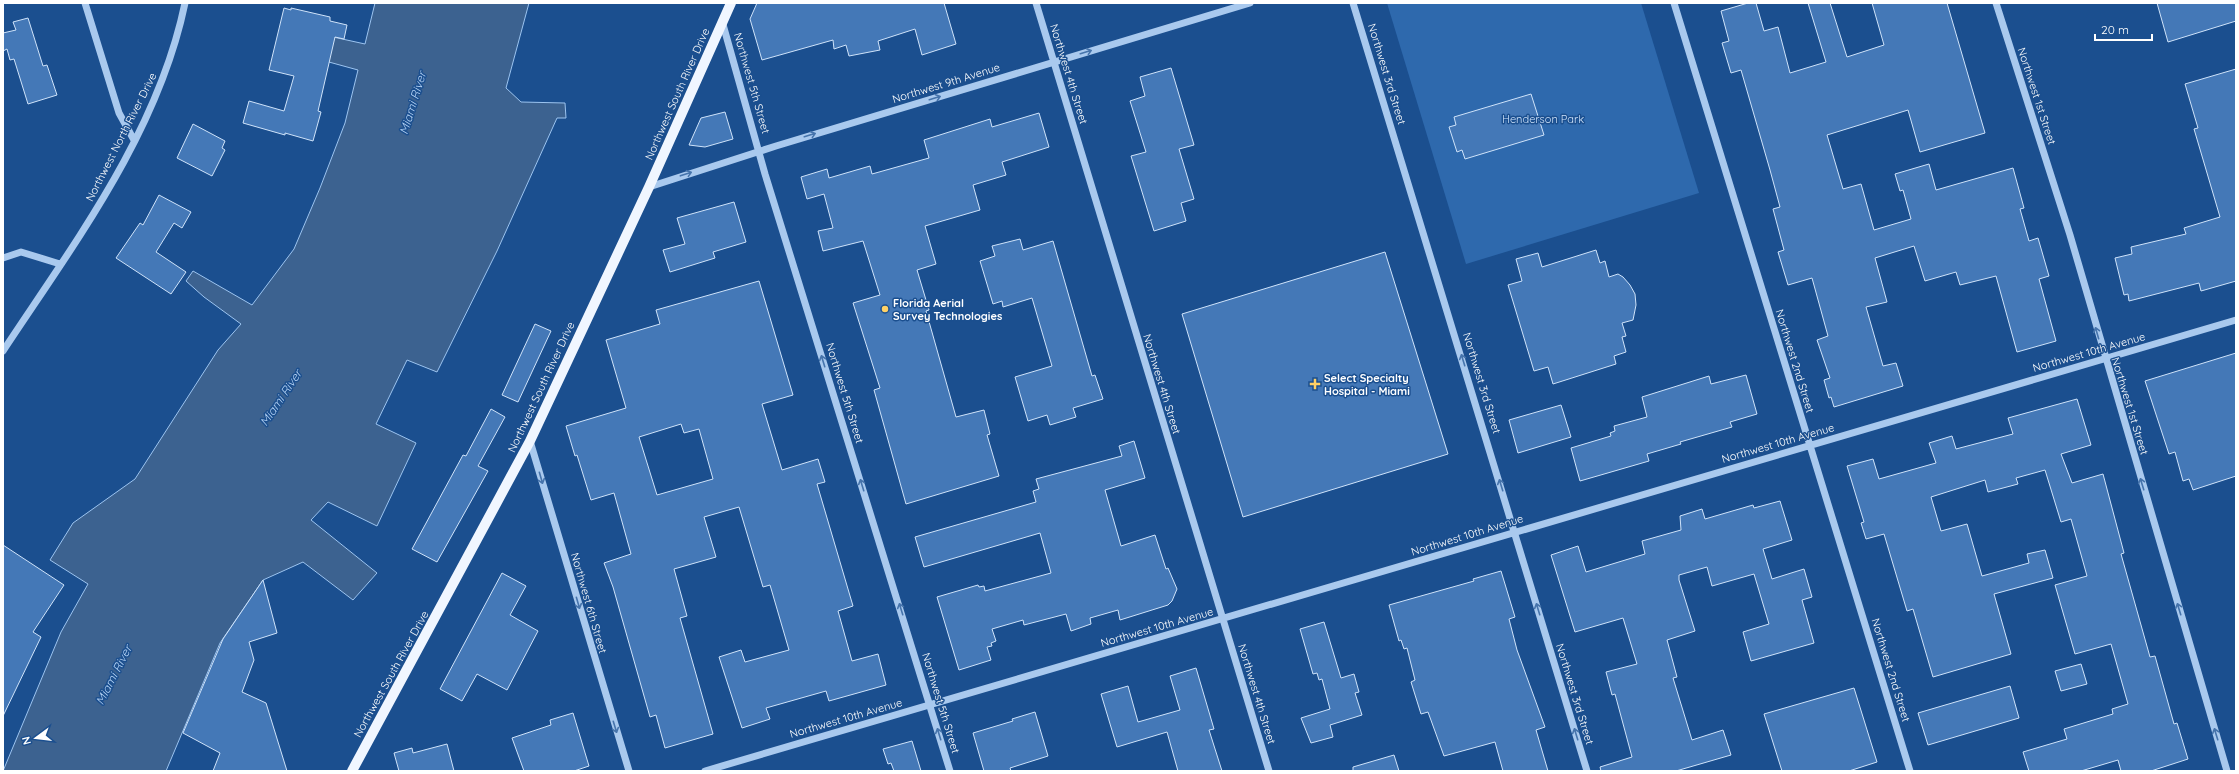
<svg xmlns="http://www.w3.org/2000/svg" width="2239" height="774" font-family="Quicksand,sans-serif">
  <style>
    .green { fill: #2e69ad }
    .water { fill: #3c6290; stroke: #9cc4f0 }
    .building { fill: #4478b7; stroke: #cfe3fa; fill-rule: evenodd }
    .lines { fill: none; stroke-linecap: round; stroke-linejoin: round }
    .minor { stroke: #a9c9ee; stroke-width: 7 }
    .major { stroke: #f0f6ff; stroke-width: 10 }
    .oneway { stroke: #4674ac }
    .poi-dot { fill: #ffd166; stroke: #1b4f8f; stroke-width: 1.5 }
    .labels { text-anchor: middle; stroke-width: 3; stroke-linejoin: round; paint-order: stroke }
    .street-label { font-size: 11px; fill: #fff; stroke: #1b4f8f }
    .park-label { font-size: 11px; fill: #cfe3fa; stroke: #1b4f8f }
    .poi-label { font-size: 11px; font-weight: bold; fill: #fff; stroke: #1b4f8f; text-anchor: start }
    .water-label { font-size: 12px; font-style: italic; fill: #b5d3f5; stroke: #1b4f8f }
  </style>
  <rect width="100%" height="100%" fill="#1b4f8f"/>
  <!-- green -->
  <path class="green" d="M1387,3h254l58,190 -233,71z"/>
  <!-- water -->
  <path class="water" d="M375,3h154l-23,85 15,14 44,1 1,15h-9l-60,133 -60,121 -30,-12 -31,64 40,19 -39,83 -49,-24 -17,18 66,53 -24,27 -50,-38 -40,18 -43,63 -54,128h-163l58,-139 27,-48 -38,-24 23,-37 62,-44 83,-129 23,-26 -37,-27 -18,-16 7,-10 59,34 42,-56 26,-61 25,-65 13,-53 -80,-22 5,-22 82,18z"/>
  <!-- building -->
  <path class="building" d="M757,3h187l12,41 -34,11 -7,-26 -37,12 2,9 -31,6 -3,-11 -12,4 -1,-9 -71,20 -12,-41z
    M1748,3h8l8,28 14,-4 12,46 36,-11 -18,-59h22l17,54 37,-12 -12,-42h75l38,130 -65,19 -12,-42 -81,25 16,54 18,-5 13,46 37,-11 -8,-29 -3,1 -5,-17 34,-10 7,26 77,-22 11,40 -4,1 9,32 9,-3 11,38 -10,3 17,62 -39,11 -21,-76 -36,9 -4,-13 -31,9 -11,-35 -39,12 12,44 -21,5 17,59 13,-3 7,23 -69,21 -3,-10 -2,1 -5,-18 6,-2 -13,-38 11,-4 -16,-58 -24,7 -10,-33 6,-2 -11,-41 7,-2 -10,-37 -29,-100 -10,3 -9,-30 7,-2 -8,-30z
    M2157,3h79v18l-68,21z
    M284,8l7,2v-2l39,9v4l17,4 -3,14 -9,-2 -17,74 3,1 -8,29 -28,-8v2l-42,-12 6,-22 35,10 10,-35 -25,-6z
    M28,18l15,48 4,-1 10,30 -29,9 -14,-45 -4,1 -3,-11 -4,2v-18l13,-3 -3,-8z
    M1171,68l23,77 -15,4 15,50 -13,4 5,18 -32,10 -23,-75 15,-4 -16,-51 15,-5 -5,-19z
    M2236,69v212l-35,10 -2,-8 -70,18 -1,-7 -4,1 -9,-37 17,-4 -1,-7 55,-13 -2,-6 36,-11 -26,-88 4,-1 -13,-44z
    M1531,94l13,41 -79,24 -3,-9 -5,2 -8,-25 7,-2 -2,-8z
    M725,112l8,27 -28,8 -16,-2 12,-27z
    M1039,113l10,34 -47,15 4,13 -33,10 7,25 -55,16 11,38 -19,6 12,40 -3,1 30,106 28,-7 6,24 -3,1 12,41 -93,28 -32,-114 6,-2 -27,-85 27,-8 -17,-54 -40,10 -5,-20 15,-3 -9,-34 -17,5 -6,-22 26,-8 2,9 41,-12 2,8 57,-16 -5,-18 66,-21 2,8z
    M193,124l32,17 -3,7 3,2 -13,26 -35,-18z
    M159,195l32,17 -9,16 -8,-5 -18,29 30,20 -15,22 -55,-36 24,-35 3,2z
    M734,202l12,40 -33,10 2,6 -45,14 -7,-22 22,-6 -8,-26z
    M1020,239l3,11 30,-9 39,135 3,-1 8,24 -30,9 3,9 -26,8 -3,-10 -19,6 -13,-44 37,-11 -20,-68 -29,9 -1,-6 -9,3 -13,-43 15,-5 -3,-10z
    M1596,250l4,13 5,-2 4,16 9,-3 5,3 7,8 5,9 1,11 -3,15 -11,3 4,13 -4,1 4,15 -12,4 2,8 -63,20 -5,-17 -14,4 -26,-86 14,-4 -6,-22 22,-6 4,14z
    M1385,252l63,202 -205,63 -61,-203z
    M759,281l34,114 -31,9 20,66 36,-11 7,23 -8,2 36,122 -15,5 14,50 26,-7 8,31 -57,16 -3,-10 -60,17 4,11 -28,9 -23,-71 22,-7 4,12 44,-12 -19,-65 -7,2 -24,-80 -35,10 12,40 -42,12 13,47 -7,2 33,116 -48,14 -9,-33 -6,2 -37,-130 -9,-24 27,-9 -17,-61 -23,7 -14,-45 -2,1 -9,-30 60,-18 -20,-68 54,-16 -4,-14zM681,424l3,9 15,-4 14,50 -56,16 -18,-58z
    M535,324l16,7 -33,71 -16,-7z
    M2236,353v123l-43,14 -4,-11 -6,2 -8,-29 -6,2 -24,-73z
    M1746,375l11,39 -27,8 2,5 -52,15 1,2 -34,10 2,7 -69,20 -9,-33 40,-12 -1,-3 5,-2 -1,-5 33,-9 -5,-20 67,-21 2,8z
    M2077,399l14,46 -30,9 11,29 31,-9 21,79 -3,1 29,103 5,-1 19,68 3,-1 11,36 -37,12h-30l-3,-11 -37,11h-52l-6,-19 44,-13 -3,-10 49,-15 -1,-5 16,-5 -17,-60 -36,10 -20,-69 32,-9 -16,-57 -10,3 -16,-52 -29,8 2,6 -30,8 -3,-12 -54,17 10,34 26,-7 15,52 47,-13 -2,-9 18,-4 8,28 -59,16 17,60 -78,23 -20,-68 -6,2 -23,-77 -18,5 -5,-16 3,-1 -17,-56 26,-7 6,20 57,-16 -7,-20 23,-7 4,13 57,-15 -5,-16z
    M1561,405l10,32 -53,16 -9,-33z
    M491,409l14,8 -27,49 10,5 -51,91 -25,-13 51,-94 3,1z
    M1134,441l11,37 -40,12 16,56 34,-11 11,34 2,-1 9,21 -5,12 -4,4 -48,15 -2,-10 -28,8 1,6 -20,7 -5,-17 -42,11 -1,-5 -31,9 4,12 -5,2 1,3 -5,1 4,13 -32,10 -22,-73 41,-12 1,2 5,-1 1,5 66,-18 -11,-40 -116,34 -9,-30 121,-35 -3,-11 6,-2 -3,-10 86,-23 -3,-10z
    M1780,501l12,39 -29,9 9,30 32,-10 8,28 -10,3 12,43 -63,18 -8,-29 26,-8 -15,-50 -42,12 -5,-19 -28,8v5l16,51 -28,9 10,37 -4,1 19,62 31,-10 8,25 -55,16h-75l-1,-4 32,-10 -17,-63 -3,1 -6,-23 31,-8 -14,-46 -48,14 -24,-77 27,-9 8,26 59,-18 -3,-13 39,-11 -1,-14 22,-7 3,10 48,-14 1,3z
    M3,545l61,40 -31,47 8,5 -38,79z
    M1501,571l14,46 -6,2 8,31 28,77 -9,3 12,41h-45l-8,-29 -51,14 -16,-44 -7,2 -10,-32 4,-2 -8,-32 -3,1 -3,-9 -2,1 -10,-36 85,-24 -1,-2z
    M502,573l24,13 -16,29 28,16 -31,59 -30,-16 -15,27 -22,-12z
    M263,580l14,53 -28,9 5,18 -12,32 24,11 21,68h-74l7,-18 -37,-20 40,-94z
    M1324,622l17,56 13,-4 5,18 -4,1 7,22 -32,10 3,12 -22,6 -10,-25 29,-9 -8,-30 -3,1 -2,-7 -4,1 -13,-45z
    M2081,664l6,20 -26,7 -6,-20z
    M1196,668l18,61 -5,1 13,41h-44l-11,-39 -50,15 -16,-53 27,-8 10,36 42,-12 -10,-34z
    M2010,686l9,32 -91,27 -10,-32z
    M1854,688l23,74 -28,9h-67l-18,-57z
    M1035,712l13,44 -38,12 1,3h-27l-11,-38 40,-12 -1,-2z
    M573,713l16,53 -15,5h-50l-12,-33 39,-13 -1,-5z
    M912,741l9,30h-27l-3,-8 -3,1 -5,-15z
    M447,744l7,27h-55l-5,-18 18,-5 1,5z
    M1394,755l5,16h-46v-4z"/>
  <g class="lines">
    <!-- minor -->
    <path class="minor" d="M85,3l34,110 15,27
      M1036,3l233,768
      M1353,3l234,768
      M1674,3l236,768
      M1996,3l74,232 157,536
      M722,21l43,153 185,597
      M649,187l127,-41 474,-143
      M3,258l18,-6 39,12
      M3,351c72,-109 155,-218 182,-348
      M530,441l99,330
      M705,771l1531,-451"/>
    <!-- major -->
    <path class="major" d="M352,771l178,-330 119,-254 82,-184"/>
  </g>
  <!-- one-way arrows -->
  <defs><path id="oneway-shaft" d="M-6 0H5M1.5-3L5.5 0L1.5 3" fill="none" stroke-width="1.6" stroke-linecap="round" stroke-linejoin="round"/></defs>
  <g class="oneway">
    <use href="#oneway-shaft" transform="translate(1086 52) rotate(-17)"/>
    <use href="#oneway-shaft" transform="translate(935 98) rotate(-17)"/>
    <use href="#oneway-shaft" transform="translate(810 135) rotate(-17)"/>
    <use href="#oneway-shaft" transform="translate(686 174) rotate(-18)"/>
    <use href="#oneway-shaft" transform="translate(2097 333) rotate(-106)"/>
    <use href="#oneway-shaft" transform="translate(1463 360) rotate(-107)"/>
    <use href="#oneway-shaft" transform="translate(823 361) rotate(-107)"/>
    <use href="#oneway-shaft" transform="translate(541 478) rotate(74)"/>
    <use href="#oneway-shaft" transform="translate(2142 484) rotate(-107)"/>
    <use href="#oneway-shaft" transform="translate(862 485) rotate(-107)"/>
    <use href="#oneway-shaft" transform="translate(1501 485) rotate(-107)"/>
    <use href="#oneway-shaft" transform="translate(578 603) rotate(74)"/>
    <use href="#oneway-shaft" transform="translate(901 609) rotate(-107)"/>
    <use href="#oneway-shaft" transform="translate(1538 609) rotate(-107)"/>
    <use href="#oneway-shaft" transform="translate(2179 609) rotate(-107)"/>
    <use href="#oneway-shaft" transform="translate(615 727) rotate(73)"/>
    <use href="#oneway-shaft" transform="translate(939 734) rotate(-107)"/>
    <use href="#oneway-shaft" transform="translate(1576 734) rotate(-107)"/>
    <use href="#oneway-shaft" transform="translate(2216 734) rotate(-107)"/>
  </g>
  <!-- markers -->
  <g class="poi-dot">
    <circle cx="885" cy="309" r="4"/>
    <path d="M1313 378h4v4h4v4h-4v4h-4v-4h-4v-4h4z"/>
  </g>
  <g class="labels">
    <!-- street labels -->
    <g class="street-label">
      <text transform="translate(1069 74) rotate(73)" y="4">Northwest 4th Street</text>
      <text transform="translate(1387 74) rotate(73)" y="4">Northwest 3rd Street</text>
      <text transform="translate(752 83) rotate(74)" y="4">Northwest 5th Street</text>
      <text transform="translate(946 83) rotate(-17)" y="4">Northwest 9th Avenue</text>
      <text transform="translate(677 94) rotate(-66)" y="4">Northwest South River Drive</text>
      <text transform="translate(2037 96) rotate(72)" y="4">Northwest 1st Street</text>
      <text transform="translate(121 137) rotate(-63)" y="4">Northwest North River Drive</text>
      <text transform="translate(2089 352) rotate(-16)" y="4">Northwest 10th Avenue</text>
      <text transform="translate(1795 361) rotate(73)" y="4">Northwest 2nd Street</text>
      <text transform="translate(1482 383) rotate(73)" y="4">Northwest 3rd Street</text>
      <text transform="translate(1162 384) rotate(73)" y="4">Northwest 4th Street</text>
      <text transform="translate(541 387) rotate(-65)" y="4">Northwest South River Drive</text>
      <text transform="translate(845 393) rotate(73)" y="4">Northwest 5th Street</text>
      <text transform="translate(2130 406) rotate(73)" y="4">Northwest 1st Street</text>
      <text transform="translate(1778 443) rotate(-16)" y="4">Northwest 10th Avenue</text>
      <text transform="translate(1467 535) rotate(-17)" y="4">Northwest 10th Avenue</text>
      <text transform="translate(589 603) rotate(74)" y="4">Northwest 6th Street</text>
      <text transform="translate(1157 627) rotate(-16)" y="4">Northwest 10th Avenue</text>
      <text transform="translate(1891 670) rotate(73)" y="4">Northwest 2nd Street</text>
      <text transform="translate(391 674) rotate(-61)" y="4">Northwest South River Drive</text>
      <text transform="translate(1257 694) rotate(73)" y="4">Northwest 4th Street</text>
      <text transform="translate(1575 694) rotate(73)" y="4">Northwest 3rd Street</text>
      <text transform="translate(941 703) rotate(73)" y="4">Northwest 5th Street</text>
      <text transform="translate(846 718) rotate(-16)" y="4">Northwest 10th Avenue</text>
    </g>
    <!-- park labels -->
    <g class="park-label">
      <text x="1543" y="123">Henderson Park</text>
    </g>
    <!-- poi labels -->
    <g class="poi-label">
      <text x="893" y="307">Florida Aerial<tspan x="893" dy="13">Survey Technologies</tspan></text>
      <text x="1324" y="382">Select Specialty<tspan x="1324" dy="13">Hospital - Miami</tspan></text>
    </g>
    <!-- water labels -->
    <g class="water-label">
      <text transform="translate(413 103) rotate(-73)" y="4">Miami River</text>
      <text transform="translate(281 398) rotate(-56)" y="4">Miami River</text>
      <text transform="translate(114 675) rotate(-63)" y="4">Miami River</text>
    </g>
  </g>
  <!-- border -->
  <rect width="2239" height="774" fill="none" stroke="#ffffff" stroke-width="8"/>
  <!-- north arrow -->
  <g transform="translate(36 738) rotate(255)" stroke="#1b4f8f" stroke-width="3" paint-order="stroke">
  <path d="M0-3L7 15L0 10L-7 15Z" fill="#ffffff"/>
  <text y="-6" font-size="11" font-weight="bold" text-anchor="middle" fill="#ffffff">N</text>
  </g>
  <!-- scale -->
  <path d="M2095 34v6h57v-6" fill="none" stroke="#ffffff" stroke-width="2"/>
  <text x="2101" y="34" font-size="12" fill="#ffffff" stroke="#1b4f8f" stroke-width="3" paint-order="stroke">20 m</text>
</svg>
